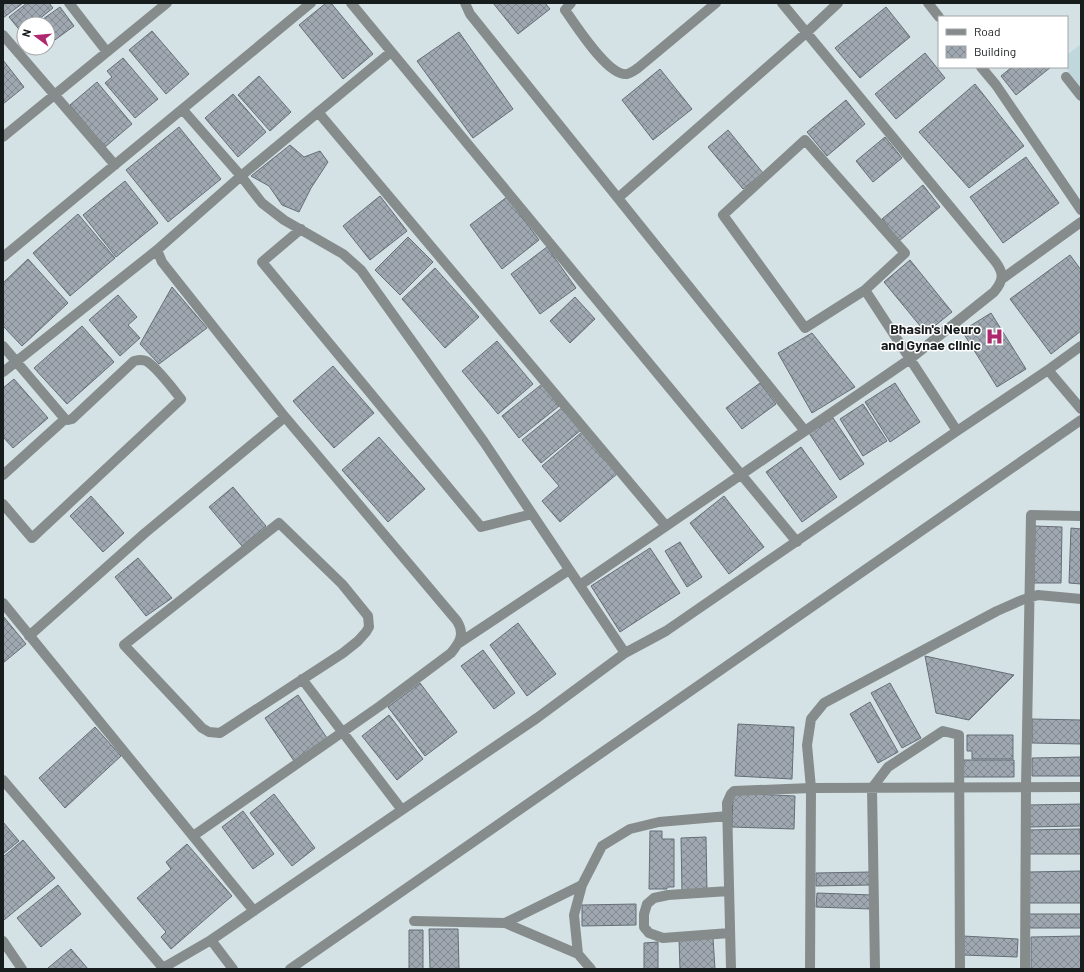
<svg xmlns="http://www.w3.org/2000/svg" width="1084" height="972" font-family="Barlow,sans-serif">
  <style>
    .built { fill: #c1d7de }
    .building { fill: url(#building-cross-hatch); stroke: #656e76 }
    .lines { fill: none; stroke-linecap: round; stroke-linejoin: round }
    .minor { stroke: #868c8b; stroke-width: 10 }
    .labels { text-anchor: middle; stroke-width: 3; stroke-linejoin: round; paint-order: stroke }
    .poi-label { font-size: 14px; font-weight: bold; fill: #171c1d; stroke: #fff; text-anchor: end }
  </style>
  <defs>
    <pattern id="building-cross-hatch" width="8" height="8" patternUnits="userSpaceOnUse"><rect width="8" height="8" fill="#9fa8b1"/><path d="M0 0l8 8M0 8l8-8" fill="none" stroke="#81888f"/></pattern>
  </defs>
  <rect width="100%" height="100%" fill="#d4e2e6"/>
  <!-- built -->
  <path class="built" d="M1081,44v43l-16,-20h2v-12z"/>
  <!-- building -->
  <path class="building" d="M3,3h20l-20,15z
    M27,3h22l4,5 -20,16h-9v7l-2,2 -13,-16z
    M326,3h5l42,51 -30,25 -44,-54z
    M493,3h52l5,6 -32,25z
    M60,7l14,19 -26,19v-21h-12z
    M886,7l24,30 -50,41 -25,-30z
    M152,31l37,43 -23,20 -37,-44z
    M459,32l54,77 -40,29 -56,-77z
    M35,48h9l-6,4z
    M925,53l20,25 -49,41 -21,-25z
    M123,58l35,41 -23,19 -30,-35 7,-6 -5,-6z
    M3,60l21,27 -21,17z
    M1012,67h39l-35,28 -15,-19z
    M660,69l32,40 -39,31 -31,-40z
    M259,76l32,36 -21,19 -32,-36z
    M97,82l35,42 -27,23 -35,-42z
    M975,84l49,62 -55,42 -50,-56z
    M233,94l33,38 -28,25 -33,-39z
    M846,100l19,24 -38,32 -20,-24z
    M179,127l42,52 -53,43 -42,-52z
    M728,130l35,43 -20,16 -35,-42z
    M885,137l17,21 -29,24 -17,-21z
    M290,145l14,12 16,-6 8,11 -17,26 -12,24 -17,-7 -13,-19 -18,-10z
    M1026,157l33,46 -56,40 -33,-46z
    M125,181l33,42 -42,34 -33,-42z
    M923,185l17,22 -41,34 -17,-22z
    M380,196l27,35 -37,29 -27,-34z
    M507,197l32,43 -37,29 -32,-44z
    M78,214l37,44 -45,38 -37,-43z
    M408,237l25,25 -33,33 -25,-25z
    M547,247l29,41 -36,26 -29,-40z
    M1070,255l11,15v61l-30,23 -41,-55z
    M28,259l40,44 -46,43 -19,-20v-43z
    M910,260l42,52 -26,21 -42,-51z
    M435,268l44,49 -34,31 -43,-49z
    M172,287l35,41 -48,36 -19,-20z
    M118,295l19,22 -9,8 12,13 -20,18 -31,-36z
    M575,297l20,22 -25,24 -20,-22z
    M991,313l35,56 -29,18 -35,-56z
    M82,326l32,36 -47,42 -33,-36z
    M812,333l43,54 -43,26 -34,-60z
    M497,341l36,43 -35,30 -36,-43z
    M333,366l41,47 -40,35 -41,-47z
    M14,379l34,39 -35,30 -10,-11v-49z
    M760,383l16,21 -34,25 -16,-21z
    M895,383l25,39 -30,20 -25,-40z
    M542,384l17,22 -40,32 -17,-22z
    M863,404l24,37 -24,15 -23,-37z
    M563,407l18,23 -40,33 -19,-23z
    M833,418l31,46 -24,16 -31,-47z
    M582,432l35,42 -57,48 -18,-21 17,-15 -17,-20z
    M379,437l46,52 -37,33 -46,-52z
    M801,447l36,50 -35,25 -36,-50z
    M233,487l33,39 -24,20 -33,-39z
    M91,496l33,37 -21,19 -33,-36z
    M724,496l40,51 -35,27 -39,-51z
    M1035,526l27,1 -1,56h-27z
    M1071,528l10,1v55l-12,-1z
    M680,542l22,35 -15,10 -22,-36z
    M650,548l30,45 -60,39 -29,-46z
    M138,558l34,40 -26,18 -31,-39z
    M3,616l23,28 -23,19z
    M518,623l38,51 -29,22 -37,-51z
    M483,650l32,43 -21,16 -33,-43z
    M925,656l89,19 -45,45 -33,-7z
    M420,683l37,49 -32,24 -37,-49z
    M890,683l31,55 -19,10 -31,-55z
    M298,695l29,43 -33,23 -29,-43z
    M870,702l28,50 -20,11 -28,-49z
    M389,715l34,44 -26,21 -35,-44z
    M1032,719l49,1v24l-49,-1z
    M738,724l56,3 -2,52 -57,-3z
    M95,727l26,29 -56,52 -26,-30z
    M967,735h46v24h-41v-8h-5z
    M1081,757v19h-49v-18z
    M964,760h50v17h-51z
    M733,793l62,3 -1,33 -62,-2z
    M274,794l41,54 -23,18 -42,-53z
    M1081,804v22l-53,1v-22z
    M243,811l31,43 -21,15 -31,-42z
    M3,822l16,19 -16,13z
    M1080,829l1,25h-52l-1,-24z
    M650,831h12v8h12v48h-7v2h-18z
    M706,837l1,54 -25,1 -1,-54z
    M23,840l32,38 -51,42 -1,-2v-61z
    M187,844l45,52 -61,53 -10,-12 5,-5 -29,-34 34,-29 -5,-7z
    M1081,871v32h-52v-31z
    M870,872v13l-54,1v-13z
    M58,885l23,29 -40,33 -24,-29z
    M817,893l55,2 -1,14 -55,-2z
    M636,904v21l-54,1v-21z
    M1027,914h54v14h-54z
    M429,929h29l1,40h-29z
    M409,930h14v39h-14z
    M963,936l55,3 -1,18 -54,-2z
    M1081,936v33h-50v-32z
    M713,938l2,31h-35l-1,-30z
    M658,942v27h-14v-26z
    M71,949l17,20h-39l-1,-1z"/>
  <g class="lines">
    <!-- minor -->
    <path class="minor" d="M69,3l38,49
      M351,3l446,539
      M465,3l5,11 335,417
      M571,3l-6,7c11,15 43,67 62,64 4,-1 8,-4 11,-6l78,-65
      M928,3l11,14
      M3,35l112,130
      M981,67l15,18 85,125
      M1066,77l15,19
      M183,110l58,66 21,27 22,17 59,34 18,16 123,172 141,211
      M318,112l348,414
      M3,137l164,-134
      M805,140l100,113 -40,37 -60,38 -82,-113z
      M618,198l188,-165 32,-30
      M301,229l-39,33 219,265 51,-13
      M3,257l308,-254
      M1002,279l79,-57
      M865,290l92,141
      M3,346l62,73 3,1 4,-1 62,-58c4,-1 8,-2 12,0 10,5 27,28 35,38l-149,139 -29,-34
      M1048,370l33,39
      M3,372l154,-122
      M3,475l62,-56
      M279,523l63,61 26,32 1,11 -3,5 -8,9 -15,12 -123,80 -11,-1 -7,-4 -78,-83z
      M580,585l330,-226 84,-67c10,-12 10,-19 1,-31l-213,-258
      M3,603l251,308
      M29,636l116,-103 140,-116
      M459,643l110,-73
      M302,679l100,131
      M3,780l160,188
      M193,836l187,-130 71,-53c9,-11 14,-19 6,-32l-172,-204 -123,-155 -5,-12 84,-74 150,-124
      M729,891l-61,4 -14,3 -7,6 -3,10v13l5,6 14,5 67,-5
      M414,921l91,2
      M211,940l22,29
      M3,941l19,28
      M578,954l-73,-31 77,-38
      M161,969l50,-29 326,-222 88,-65 41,-22 291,-200 91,-61 33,-24
      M290,969l791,-549
      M591,969l-13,-15 -4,-39 8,-30 20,-39 28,-17 29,-7 69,-6
      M731,969l-4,-166 4,-9 3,-3 77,-3 270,-1
      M810,969l1,-181 -4,-43 4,-26 13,-16 173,-92 25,-11 16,-5 43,4
      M875,969l-3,-181 16,-21 55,-36 16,4 1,234
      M1025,969l1,-182 5,-272 50,1"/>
  </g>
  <!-- icons -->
  <defs>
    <symbol id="hospital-bare" viewBox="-9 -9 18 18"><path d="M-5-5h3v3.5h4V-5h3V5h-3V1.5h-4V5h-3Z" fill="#af276c" stroke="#fff" stroke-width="2.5" paint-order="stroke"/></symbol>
  </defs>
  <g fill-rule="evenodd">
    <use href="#hospital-bare" x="982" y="324" width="25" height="25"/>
  </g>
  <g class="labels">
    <!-- poi labels -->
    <g class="poi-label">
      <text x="981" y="334">Bhasin's Neuro<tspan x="981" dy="16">and Gynae clinic</tspan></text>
    </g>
  </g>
  <!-- border -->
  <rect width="1084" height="972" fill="none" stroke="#171c1d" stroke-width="8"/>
  <!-- legend -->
  <rect x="938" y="16" width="130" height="52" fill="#ffffff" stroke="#a2a4a5"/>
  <rect x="946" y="29" width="20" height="6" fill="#868c8b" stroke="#a2a4a5"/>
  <text x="974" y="36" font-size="12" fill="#171c1d">Road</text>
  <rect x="946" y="46" width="20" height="12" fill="url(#building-cross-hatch)" stroke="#a2a4a5"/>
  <text x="974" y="56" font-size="12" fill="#171c1d">Building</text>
  <!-- north arrow -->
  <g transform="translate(36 36) rotate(286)"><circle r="19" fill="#ffffff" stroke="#a2a4a5"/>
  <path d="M0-3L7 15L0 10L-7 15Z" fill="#af276c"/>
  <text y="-6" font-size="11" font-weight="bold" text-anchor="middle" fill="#171c1d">N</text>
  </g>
</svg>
